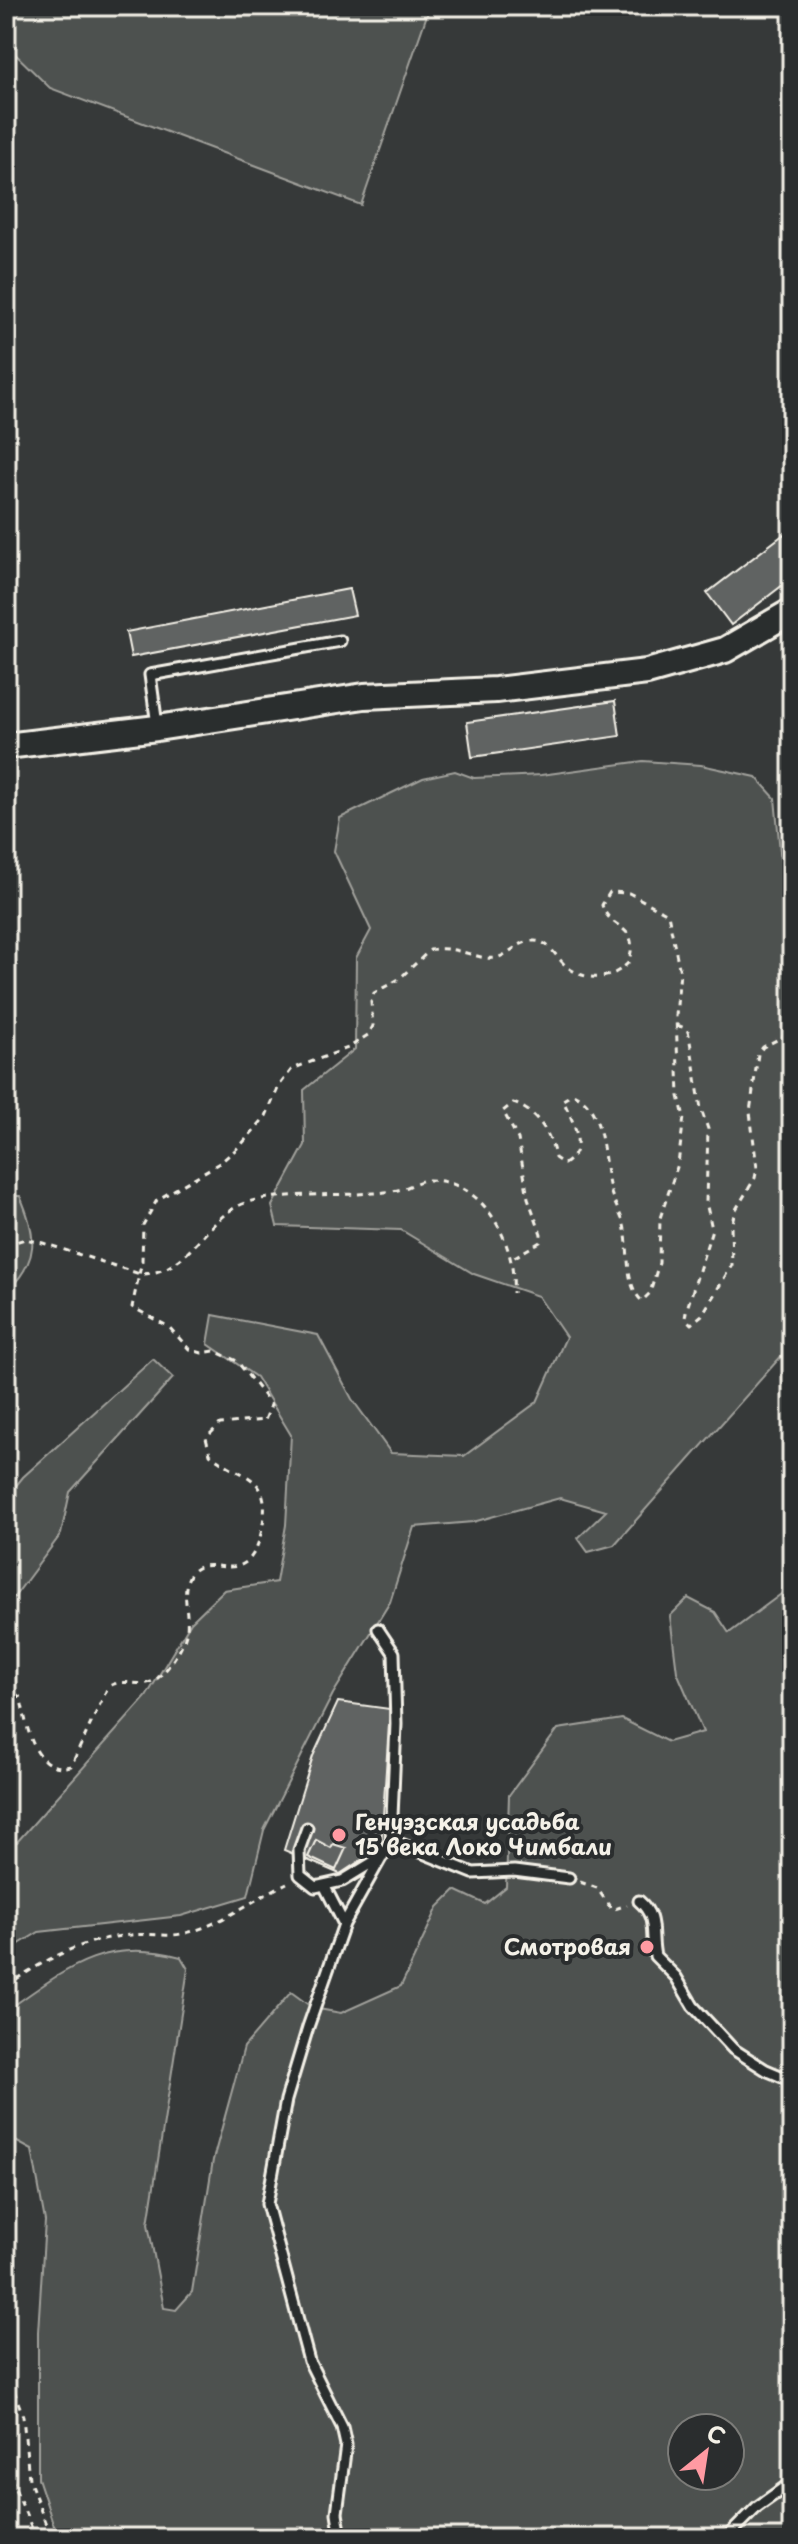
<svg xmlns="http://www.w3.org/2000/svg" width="798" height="2544" font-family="'Playpen Sans',sans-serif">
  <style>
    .green { fill: #4e514f; stroke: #a1a19c; stroke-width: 2; fill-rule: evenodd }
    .building { fill: #616362; stroke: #f4f1e8; stroke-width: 2 }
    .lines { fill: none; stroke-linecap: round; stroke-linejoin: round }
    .service-casing { stroke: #f4f1e8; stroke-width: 15 }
    .tertiary-casing { stroke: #f4f1e8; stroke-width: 30 }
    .path { stroke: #f4f1e8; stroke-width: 3; stroke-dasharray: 6 6; stroke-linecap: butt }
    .service { stroke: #2a2d2e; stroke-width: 9 }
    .tertiary { stroke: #2a2d2e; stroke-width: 24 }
    .poi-dot { fill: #ff9aa2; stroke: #2a2d2e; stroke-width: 3 }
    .labels { text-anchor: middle; stroke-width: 8; stroke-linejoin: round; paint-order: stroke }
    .poi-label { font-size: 22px; font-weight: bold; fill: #f4f1e8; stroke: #2a2d2e; text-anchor: start }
  </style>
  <rect width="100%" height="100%" fill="#363939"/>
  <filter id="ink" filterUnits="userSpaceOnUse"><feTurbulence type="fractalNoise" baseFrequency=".0125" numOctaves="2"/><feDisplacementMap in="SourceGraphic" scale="16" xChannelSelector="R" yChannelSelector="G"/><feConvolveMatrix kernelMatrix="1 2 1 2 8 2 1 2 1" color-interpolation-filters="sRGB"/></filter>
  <g filter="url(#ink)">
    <!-- green -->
    <path class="green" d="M7,6h423l-69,199 -311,-117 -44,-43z
      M643,761l58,4 55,12 19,21 17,183v363l-178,201 -26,7 -10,-14 28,-27 -46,-13 -87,24 -59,5 -24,75 -57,92 -69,136 -16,66 -67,20 -142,16 -33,20v-109l11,-1 129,-145 45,-75 33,-32 52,-8 10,-57 5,-90 -35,-58 -48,-33 5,-29 105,20 34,64 39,54 73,3 73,-54 29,-65 -28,-41 -64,-22 -73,-44 -124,-4 -5,-20 33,-61 -1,-55 51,-41 1,-91 15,-28 -37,-79 6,-33 83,-40 32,-7 19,7 67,-3z
      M6,1196h14c17,39 20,65 -14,96z
      M153,1359l20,19 -103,114 -9,42 -55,74v-110l17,-21z
      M792,1586v952h-185l-17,-6 -8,6h-524l-20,-60v-146l7,-111 -13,-71 -26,-14v-125c60,-42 98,-75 175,-54l7,12 -40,255 16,84 12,2 16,-18 21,-132 31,-113 47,-55 22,16 28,5 60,-27 37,-79 17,-17 30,14 21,-17 3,-92 49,-66 64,-10 46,23 35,-10 -26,-60 -7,-56 18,-18 27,14 14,21zM682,2428h48v48h-48z"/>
    <!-- building -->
    <path class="building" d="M792,528v50l-61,47 -24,-32z
      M349,589l6,26 -224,42 -5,-25z
      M615,701l5,35 -148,21 -5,-35z
      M338,1702l52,7 -9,138 -41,27 -56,-24 29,-94z
      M316,1840l15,8 2,-4 13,4 -10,22 -28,-13z"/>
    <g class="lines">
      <defs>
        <path id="service" d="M157,725l-7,-50 190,-34
          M307,1828l-8,22 1,25 15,12 27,-6 41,-25
          M391,1840l82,33 41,-2 55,7
          M325,1887l19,37
          M639,1901c19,16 11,33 16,55l21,21 17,29 40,43 33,21 26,11
          M341,2538l-4,-25 9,-68 -4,-18 -33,-66 -42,-157 19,-104 22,-73 36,-103 47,-84 5,-116 -2,-71 -16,-24
          M726,2538l31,-31 35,-25"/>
        <path id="tertiary" d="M6,746l151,-18 207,-32 132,-6 151,-18 78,-22 67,-39"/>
      </defs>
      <!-- service casing -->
      <use href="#service" class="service-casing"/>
      <!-- tertiary casing -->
      <use href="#tertiary" class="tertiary-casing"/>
      <!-- path -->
      <path class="path" d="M677,1025l10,4 2,6 12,74 7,20 -2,73 6,27 -26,83 -1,6 6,6 11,-9 30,-50 -1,-39 4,-15 20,-33 2,-10 -7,-56 8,-58 5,-7 29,-15
        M6,1245l19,-6 18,4 97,31c52,0 64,-59 108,-72 26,-8 80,-7 109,-8 16,-1 33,-1 48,-6 8,-3 15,-8 23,-8 57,-1 89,65 85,113
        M6,1688l14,9c7,24 11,78 51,69l37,-79c17,-12 35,5 51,-10 11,-10 26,-33 28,-48 2,-16 -6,-40 3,-54 18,-28 58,22 72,-46 11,-55 -17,-48 -52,-75l-4,-16 14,-14 45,-4 6,-15 -34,-44 -23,-10 -12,2 -13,-4 -20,-22 -37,-20 10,-46 1,-36 14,-25 64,-38 20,-17 25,-29 13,-30 13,-17 56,-21 20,-13 5,-9 -2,-24 3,-9 25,-14 31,-29c26,-6 48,11 66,8 13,-3 23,-18 39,-17 14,1 19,13 28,22 19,19 47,19 65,0 14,-40 -18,-31 -26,-58l8,-13 19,1 39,21 12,58 -4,44 3,80 5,21 -6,47 -18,54 -1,45 -9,30 -8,8c-18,-17 -12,-49 -17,-71 -2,-14 -12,-27 -15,-41 -8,-30 -4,-81 -37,-95l-10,6c8,19 27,48 1,64l-9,-6c-3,-23 -19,-48 -42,-55l-10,8 15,28 10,59 13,36 -1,8 -27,16
        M580,1882l17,6 15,22 15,-5
        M6,1986c40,-27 76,-47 125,-51 17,-2 34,2 50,-1 38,-7 72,-35 106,-51
        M6,2368l17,48 6,63 22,59
        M6,2467l30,71"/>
      <!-- service -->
      <use href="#service" class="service"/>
      <!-- tertiary -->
      <use href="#tertiary" class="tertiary"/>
    </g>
  </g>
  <!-- markers -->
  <g class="poi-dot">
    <circle cx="339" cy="1835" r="8"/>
    <circle cx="647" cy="1947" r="8"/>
  </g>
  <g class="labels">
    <!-- poi labels -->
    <g class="poi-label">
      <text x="355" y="1830">Генуэзская усадьба<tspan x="355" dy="25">15 века Локо Чимбали</tspan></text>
      <text x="631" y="1955" text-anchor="end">Смотровая</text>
    </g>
  </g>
  <!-- margin -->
  <rect width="798" height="2544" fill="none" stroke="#2a2d2e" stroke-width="32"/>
  <rect x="16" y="16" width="766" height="2512" fill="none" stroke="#f4f1e8" stroke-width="3" filter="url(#ink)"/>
  <!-- north arrow -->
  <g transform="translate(706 2452) rotate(30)"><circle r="38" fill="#2a2d2e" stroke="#7b7b78" stroke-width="2"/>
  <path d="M0-6L14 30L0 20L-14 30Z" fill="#ff9aa2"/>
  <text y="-12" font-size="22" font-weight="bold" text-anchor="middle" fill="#f4f1e8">С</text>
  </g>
</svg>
